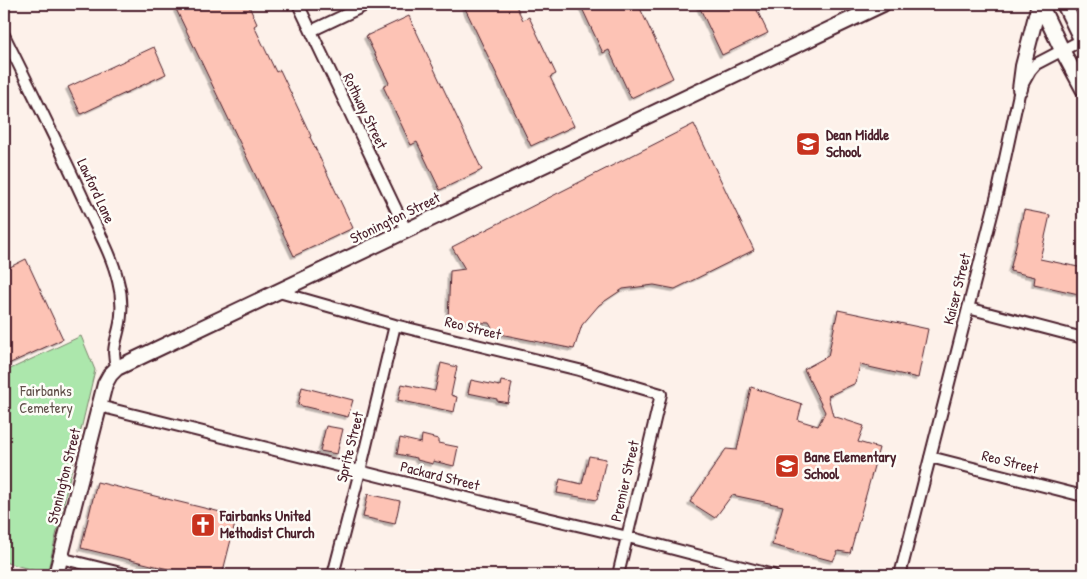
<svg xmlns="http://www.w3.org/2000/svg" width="1087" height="579" font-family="'Patrick Hand',sans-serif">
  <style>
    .green { fill: #ace7ac; stroke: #7b836c }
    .building { fill: #fdc3b5; stroke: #4a1f2b; filter: url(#shadow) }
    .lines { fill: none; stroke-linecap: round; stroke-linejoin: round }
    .street-casing { stroke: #4a1f2b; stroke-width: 14 }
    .secondary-casing { stroke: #4a1f2b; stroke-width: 18 }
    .street { stroke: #fdfcf7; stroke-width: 10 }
    .secondary { stroke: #fdfcf7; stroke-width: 14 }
    .labels { text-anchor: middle; stroke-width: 5; stroke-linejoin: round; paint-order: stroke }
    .street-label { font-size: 15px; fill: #4a1f2b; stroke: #fdfcf7 }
    .poi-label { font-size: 15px; font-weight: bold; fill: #4a1f2b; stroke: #fdfcf7; text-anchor: start }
    .park-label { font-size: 15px; fill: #62514b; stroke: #fdfcf7 }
  </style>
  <defs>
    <filter id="shadow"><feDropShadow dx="-2.5" dy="2.5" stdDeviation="0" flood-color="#0004"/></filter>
  </defs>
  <rect width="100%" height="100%" fill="#fdf1ea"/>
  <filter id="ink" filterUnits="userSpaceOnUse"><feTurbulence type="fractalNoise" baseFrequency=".02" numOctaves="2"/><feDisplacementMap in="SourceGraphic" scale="10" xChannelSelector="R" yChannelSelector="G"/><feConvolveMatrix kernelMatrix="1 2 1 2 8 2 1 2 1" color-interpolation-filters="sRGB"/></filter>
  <g filter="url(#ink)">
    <!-- green -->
    <path class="green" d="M81,336l14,34 -48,204 -43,-12v-190z"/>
    <!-- building -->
    <path class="building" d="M187,4h61l9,20 -3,2 22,46 4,-2 31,66 -1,1 43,91 -59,28 -118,-247z
      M463,4h52l8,16 6,-3 27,57 -6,3 24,49 -43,20z
      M580,4h58l35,74 -42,20 -22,-48 -6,3z
      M698,4h56l14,29 -46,22z
      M409,16l73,154 -42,20 -23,-48 -6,3 -28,-59 6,-3 -23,-47z
      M154,47l12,27 -85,40 -13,-27z
      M694,124l60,126 -79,39 -21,-4 -31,4 -24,16 -17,20 -8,24 -79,-16 -6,-10 -41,-2 2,-50 15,-2 -13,-22z
      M1024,210l26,5 -10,44 43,9v27l-49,-11 1,-7 -25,-6z
      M26,259l37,80 -59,27v-96z
      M838,310l90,19 -10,49 -58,-13 -4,18 -28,13 5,20 31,10 -6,16 21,6 -29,105 -12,-2 -5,10 -61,-16 11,-39 -51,-11 -17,23 -25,-16 36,-53 11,1 14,-63 51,17 -4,16 20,6 7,-14 -21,-43 24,-13z
      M441,363l16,4 -6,28 6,2 -3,15 -56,-12 4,-16 33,7z
      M471,380l29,6 1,-5 11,2 -4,20 -11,-2v-2l-29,-6z
      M302,387l51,13 -5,17 -50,-12z
      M326,426l17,3 -6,25 -17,-3z
      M422,435l16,4v4l20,4 -4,19 -21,-5v3l-16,-4v-2l-20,-4 3,-16 21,5z
      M589,456l17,3 -9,41 -40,-7 3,-14 22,5z
      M97,482l140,34 -15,59h-29l-112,-27z
      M368,494l32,7 -5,23 -32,-7z"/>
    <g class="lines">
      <defs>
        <path id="street" d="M298,4l108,226
          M311,31l57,-27
          M4,35c28,57 57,114 83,172 11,24 25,48 31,74 3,11 4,23 3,34 -1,20 -12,33 -4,53
          M279,292l116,33 184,45 82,24 -43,181
          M968,308l115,30
          M99,406l448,112 81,19 145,38
          M930,457l153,39
          M60,558l69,17
          M333,575l27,-104 35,-146
          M900,575l98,-384 22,-102 10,-18 6,-7 46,-24"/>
        <path id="secondary" d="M1040,4l22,46 21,39
          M1064,4l19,39
          M1020,89l3,-23 16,-62
          M56,575l49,-191 5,-9 7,-7 766,-364"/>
      </defs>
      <!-- street casing -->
      <use href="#street" class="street-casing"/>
      <!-- secondary casing -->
      <use href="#secondary" class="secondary-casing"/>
      <!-- street -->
      <use href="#street" class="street"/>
      <!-- secondary -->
      <use href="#secondary" class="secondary"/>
    </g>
  </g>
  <!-- icons -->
  <defs>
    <symbol id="school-square" viewBox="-11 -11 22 22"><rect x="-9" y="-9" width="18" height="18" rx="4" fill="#c8321e" stroke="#fdfcf7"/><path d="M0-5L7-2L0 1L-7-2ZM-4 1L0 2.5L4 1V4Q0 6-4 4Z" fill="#fff"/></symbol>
    <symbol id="church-square" viewBox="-11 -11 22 22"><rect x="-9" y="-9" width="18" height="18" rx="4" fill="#c8321e" stroke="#fdfcf7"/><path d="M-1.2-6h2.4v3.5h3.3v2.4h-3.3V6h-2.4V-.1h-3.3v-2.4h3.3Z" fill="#fff"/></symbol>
  </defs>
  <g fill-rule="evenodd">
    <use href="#school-square" x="794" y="130" width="28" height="28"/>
    <use href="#school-square" x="773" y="452" width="28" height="28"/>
    <use href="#church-square" x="189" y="511" width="28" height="28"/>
  </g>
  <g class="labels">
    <!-- street labels -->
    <g class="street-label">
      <text transform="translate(365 111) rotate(64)" y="5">Rothway Street</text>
      <text transform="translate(96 191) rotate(65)" y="5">Lawford Lane</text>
      <text transform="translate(395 218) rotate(-26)" y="5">Stonington Street</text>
      <text transform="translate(957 289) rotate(-76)" y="5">Kaiser Street</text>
      <text transform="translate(473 328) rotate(14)" y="5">Reo Street</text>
      <text transform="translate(350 447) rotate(-76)" y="5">Sprite Street</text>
      <text transform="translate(1010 462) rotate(14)" y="5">Reo Street</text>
      <text transform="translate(64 476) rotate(-76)" y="5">Stonington Street</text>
      <text transform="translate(440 476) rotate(14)" y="5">Packard Street</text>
      <text transform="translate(625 481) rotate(-77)" y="5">Premier Street</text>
    </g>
    <!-- poi labels -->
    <g class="poi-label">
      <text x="826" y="140">Dean Middle<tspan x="826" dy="17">School</tspan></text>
      <text x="804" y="462">Bane Elementary<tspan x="804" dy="17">School</tspan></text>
      <text x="220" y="521">Fairbanks United<tspan x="220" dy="17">Methodist Church</tspan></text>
    </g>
    <!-- park labels -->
    <g class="park-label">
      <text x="46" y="396">Fairbanks<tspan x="46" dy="17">Cemetery</tspan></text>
    </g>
  </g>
  <!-- margin -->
  <rect width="1087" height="579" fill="none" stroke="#fdfcf7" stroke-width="20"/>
  <rect x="10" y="10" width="1067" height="559" fill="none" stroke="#4a1f2b" stroke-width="2" filter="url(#ink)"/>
</svg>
